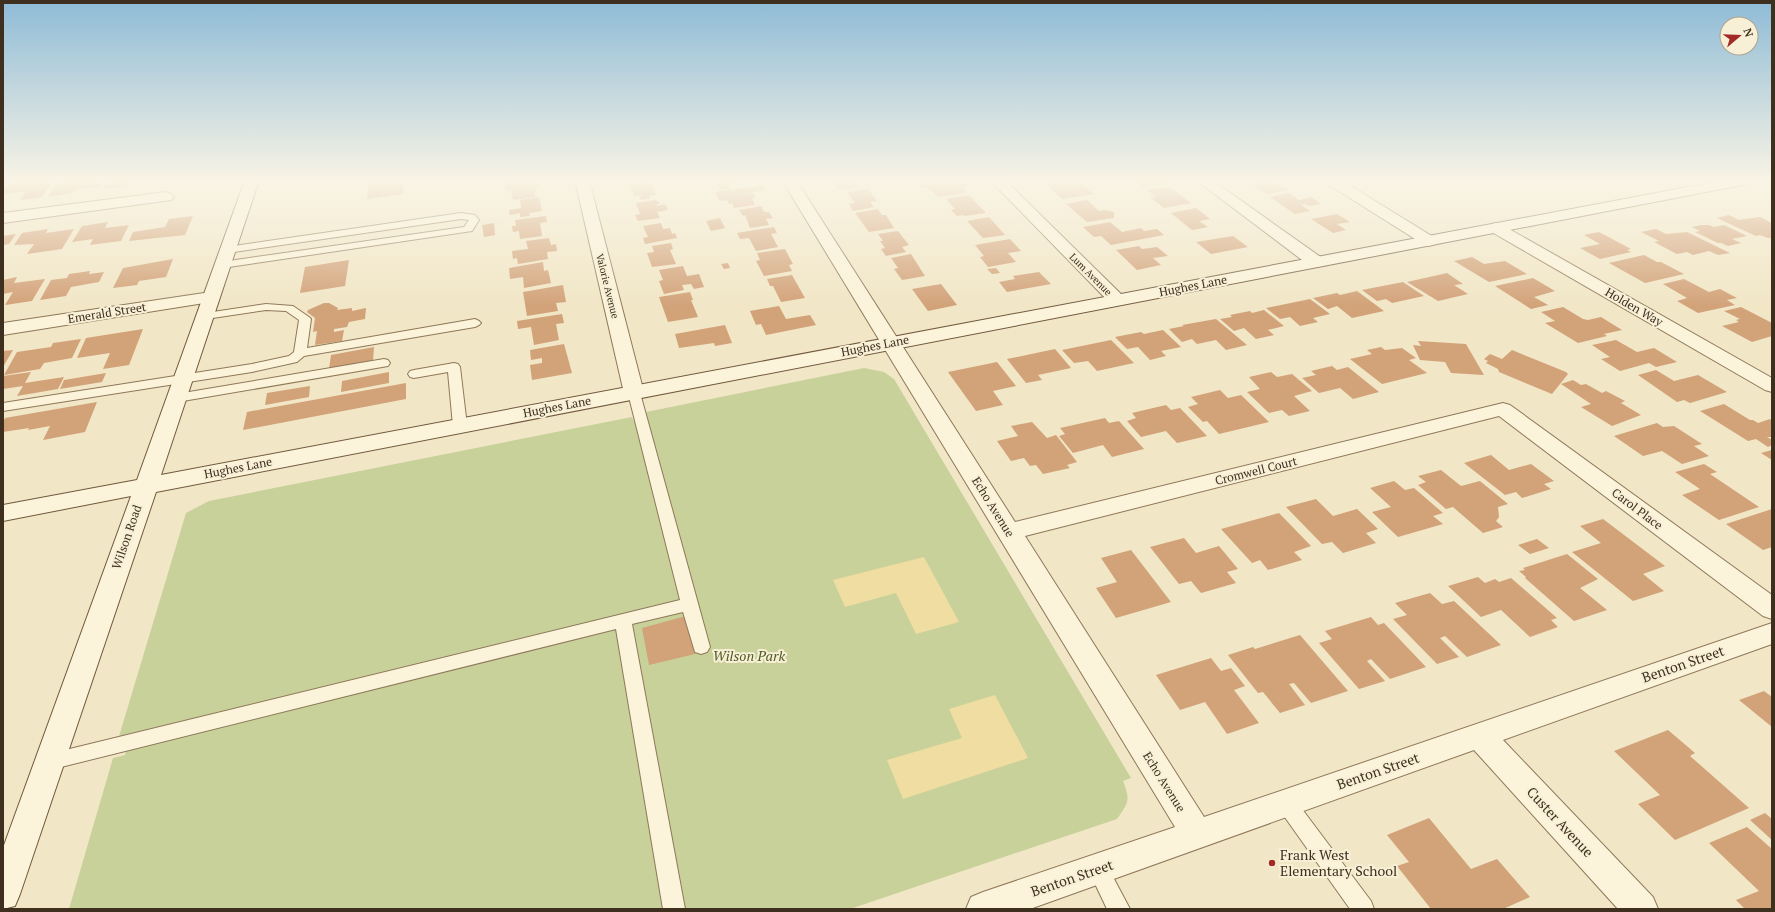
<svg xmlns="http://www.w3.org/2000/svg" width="1775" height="912" font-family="'PT Serif',serif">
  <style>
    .green { fill: #c8d199 }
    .sand { fill: #efdda2 }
    .building { fill: #d2a279 }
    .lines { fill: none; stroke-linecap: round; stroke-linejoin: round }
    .lane-casing { stroke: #8f785a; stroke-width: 2 }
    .street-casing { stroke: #8f785a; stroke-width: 2 }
    .secondary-casing { stroke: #71593d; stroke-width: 2 }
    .lane { fill: #fbf3da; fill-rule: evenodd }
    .street { fill: #fbf3da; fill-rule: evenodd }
    .secondary { fill: #fbf3da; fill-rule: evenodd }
    .poi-dot { fill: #a22925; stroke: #f8f0d6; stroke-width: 1.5 }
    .labels { text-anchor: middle; stroke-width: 4; stroke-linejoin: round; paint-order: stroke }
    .far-street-label { font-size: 10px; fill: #3e2f1f; stroke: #f8f0d6 }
    .street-label { font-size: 12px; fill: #3e2f1f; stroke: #f8f0d6 }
    .near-park-label { font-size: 14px; font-style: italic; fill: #4c5c24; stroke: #f8f0d6 }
    .near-street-label { font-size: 14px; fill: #3e2f1f; stroke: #f8f0d6 }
    .near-poi-label { font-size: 14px; fill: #3e2f1f; stroke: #f8f0d6; text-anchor: start }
  </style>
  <rect width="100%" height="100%" fill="#f1e6c6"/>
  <!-- green -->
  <path class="green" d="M864,368l20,4 10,7 237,399 -8,3c8,20 5,22 -6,38l-267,90h-781l44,-151 12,-3 4,-15 -12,3 69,-230 23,-12 423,-84 2,5 13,-3 -1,-7z"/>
  <!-- sand -->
  <path class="sand" d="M924,557l35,65 -43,12 -20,-41 -51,14 -12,-27z
    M995,695l33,63 -125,41 -16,-39 75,-22 -13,-29z"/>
  <!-- building -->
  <path class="building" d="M14,180h40l-12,17 -22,3 6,-9 -23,3v-3z
    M68,180h36l-3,6 -26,4 -3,3 -24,4 8,-13z
    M109,180h21l-3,6 -24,3z
    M369,180h35l-1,14 -36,5z
    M530,180h8l2,8h-4v3h-2l1,6 -22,3 -2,-10 -4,1 -2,-8z
    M622,180h23v1l-21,3z
    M715,180h36l1,1 -24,4 3,4 -10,1z
    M831,180h22l5,7 -19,3z
    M934,180h28l6,6 -5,1 4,6 -29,4 -6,-6h-2l-3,-4 -5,1 -5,-6z
    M1067,180h10l17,14 -32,5 -17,-16z
    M1132,180h33l4,3 -27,4z
    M1246,180h23l20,10 -22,4z
    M651,182l5,13 -7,1 1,2 -9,2 -2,-5 -5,1 -4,-11z
    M763,185l3,5 -19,3h6l3,5h-4l3,7 -21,3 -2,-5 -3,1 -2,-4 -7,1 -5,-9z
    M1169,187l22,16 -27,5 -13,-10 5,-1 -9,-7z
    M868,189l9,12 -7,1 4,5 -21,4 -4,-7 6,-1 -8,-11z
    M1289,193l10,7 12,-3 10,7 -12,2 -4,-2 -4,1 9,6 -15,3 -25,-17z
    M969,195l17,18 -22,3 -1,-1 -6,1 -6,-6 4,-1 -9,-10z
    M539,197l3,14 -13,2 1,3 -10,1v-4l-10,2 -1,-5 12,-2 -1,-8z
    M655,200l3,1 2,3h-3v2l9,-2 2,6 -11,2 3,6 -22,3 -3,-6 5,-1 -4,-11z
    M1087,200l12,11 6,-1 9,2v6l-27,4 -21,-18z
    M761,206l3,6h5l4,6 -7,1 3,6 -19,3 -5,-13 -2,1 -4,-6z
    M1196,208l14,11 -11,2 9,6 -16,3 -21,-17z
    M878,209l4,6h4l8,13 -25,4 -14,-19z
    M1337,214l13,8 -13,2 9,6 -13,3 -22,-14z
    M1729,215l10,5 21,-3 12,6 -1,8 1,7h-4l-8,-3 -4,1 -39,-18z
    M193,216l-8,19 -56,6 4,-9 32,-5 4,-8z
    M546,216l1,6 -7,1 2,13 -22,3 -1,-8 -6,1 -1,-6h4l-1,-6z
    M989,217l16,18 -22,3 -16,-17z
    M720,218l5,10 -14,3 -5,-10z
    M108,222l-3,6 24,-3 -8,16 -31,4 3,-6 -21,3 10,-16z
    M1110,222l12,10 19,-4 3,3 13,-2 7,6 -53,10 -10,-9 -7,1 -11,-10z
    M494,223l1,12 -11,2 -2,-12z
    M661,223l2,6 7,-1 2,6 3,-1 2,5 -32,6 -2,-6 5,-1 -5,-11z
    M1701,225h8l5,2 10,-2 23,11 -15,3 9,4 -13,3 -7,-3h-3l-23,-11 5,-1 -8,-4z
    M774,227l3,6 -6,1 7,13 -22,4 -7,-13 -9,1 -3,-6z
    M48,229l-2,4 28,-4 -12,20 -35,5 7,-10 -20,1 8,-12z
    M1656,229l10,5 21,-2 43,21 -12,2 -9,-4 -16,4 -6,-3 -10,2 -23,-12 5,-1 -18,-9z
    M898,231l11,14 -7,2 4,5 -20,4 -5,-7 4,-1 -5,-7h3l-5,-7z
    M1599,232l32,17 -4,1 4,2 -31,7 -20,-11 20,-4 -16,-9z
    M16,234l-7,10 -6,1v-9z
    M1233,236l15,11 -37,7 -15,-12z
    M549,238l2,7 5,-1 1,7 -10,1 1,7 -30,5 -1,-6 -4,1 -1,-8 16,-2 -2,-8z
    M1010,239l11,12 -13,2 8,9 -28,5 -8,-10 4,-1 -9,-11z
    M671,243l2,6 -3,1 6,14 -24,3 -5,-14 7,-1 -2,-6z
    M1139,246l3,3 15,-2 11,9 -15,2 8,7 -24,5 -21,-20z
    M785,249l8,15 -4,1 3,6 -28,5 -8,-15 4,-1 -3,-7z
    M911,254l14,22 -23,4 -8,-11 4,-1 -7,-10z
    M1644,255l13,7h4l23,12 -39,9 -36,-20z
    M1472,257l12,7 21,-3 22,13 -38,8 -35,-21z
    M173,259l-7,18 -27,4 -2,4 -24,3 10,-20z
    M349,260l-4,26 -45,7 5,-26z
    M543,262l1,9 4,-1 3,13 -27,5 -1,-11 -13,2 -1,-11z
    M728,263l2,5 -6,1 -3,-5z
    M683,266l4,10 12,-2 5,13 -10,2 -3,-5 -9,1 2,5 -20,4 -5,-13 4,-1 -4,-10z
    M996,268l4,5 -8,1 -5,-5z
    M90,271l-1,3 15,-2 -5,10 -28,5 -5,9 -26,4 11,-20 16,-2 2,-4z
    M1039,272l12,12 -44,8 -8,-10 16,-3 -2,-3z
    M1447,273l16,11 -9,1 14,9 -30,7 -31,-19z
    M792,275l13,23 -24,4 -8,-16h-3l-3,-7z
    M17,277l-3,6 31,-4 -13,22 -27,4 8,-13 -10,2v-14z
    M1533,278l22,13 -21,6 14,8 -17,4 -36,-23z
    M1684,279l25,13 11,-3 17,9 -10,2 8,5 -37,8 -21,-12 10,-3 -24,-14z
    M1403,282l21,14 -32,7 -6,-4 -9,2 -15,-11z
    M941,284l16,21 -29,6 -16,-22z
    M563,285l3,17 -10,1 2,8 -31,5 -4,-24z
    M1357,291l27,20 -32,7 -15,-12 -9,3 -15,-11 24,-5 3,2z
    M690,292l3,8h-2l7,17 -30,5 -9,-25z
    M1310,299l20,15 -17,4 5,4 -18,4 -10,-9 -10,2 -14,-11z
    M324,303h5l9,5 -1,2 15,-2v3l14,-3 -1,11 -16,3 -2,5 -13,2v3l10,-2 -2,11 -27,4 2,-14 -4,1 2,-14 -8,-6 1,-2z
    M779,306l7,13 24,-4 6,10 -50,10 -5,-11 -5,1 -6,-14z
    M1563,307l20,12 5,1 13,-3 21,13 -18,4 3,2 -29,7 -33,-20 10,-2 -14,-9z
    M1741,307l31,16v13l-20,6 -30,-16 17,-4 -3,-2 4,-1 -16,-8z
    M1264,310l20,16 -16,4 6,5 -18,4 -12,-11 -10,3 -14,-12 12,-2 -2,-2 20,-4 2,2z
    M562,314l2,9 -8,1 3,16 -25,5 -3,-18 -13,2 -1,-8z
    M1216,319l31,26 -21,5 -10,-10 -19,4 -5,-5 -10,3 -13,-13 15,-3 -2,-1z
    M725,325l7,18 -17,3 -1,-3 -35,5 -4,-14z
    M143,329l-14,36 -26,4 7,-16 -33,5 9,-20z
    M1163,330l18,17 -20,4 5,5 -16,4 -12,-13 -11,2 -12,-12 26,-5 3,2z
    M81,339l-9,19 -28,5 -4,6 -36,6 13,-23 34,-5 2,-4z
    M1111,340l23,23 -37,8 -9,-10 -14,2 -12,-13z
    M1616,340l21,12 17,-4 23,14 -21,5 -7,-4 -29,8 -19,-12 9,-2 -18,-12z
    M1418,341l48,3 18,31 -33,-2 -6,-11 -25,-2 -7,-15 8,1z
    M564,344l8,29 -40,7 -2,-15 12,-2v-5l-11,2 -1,-10z
    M374,347l-1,14 -44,8 2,-14z
    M1381,347l4,3 17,-2 14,10 -7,2 18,13 -45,11 -32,-25 22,-5 -5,-4z
    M1055,349l16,19 -33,7 4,5 -16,3 -19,-24z
    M13,350l-10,17v-16z
    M1512,350l54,22 2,2 -16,20 -53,-22 -1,-3 -12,-6 2,-2 -4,-2 6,-5 12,5z
    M997,362l19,24 -23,5 10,14 -27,6 -28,-39z
    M1332,366l5,4 11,-3 31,25 -26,7 -13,-11 -21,5 -17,-15 14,-3 -5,-4z
    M1656,370l18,11 24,-6 29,17 -37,11 -6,-3 -7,2 -39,-27z
    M31,372l-6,11 39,-6 -6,12 -41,7 6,-10 -20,3v-13z
    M389,372v11l-48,9 1,-11z
    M1271,372l6,5 15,-3 20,17 -18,5 16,15 -21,5 -7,-6 -13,3 -22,-21 13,-3 -11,-12z
    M106,373l-4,9 -42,7 4,-9z
    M1573,380l8,5 5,-1 16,9 4,-2 19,10 -4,2 20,12 -29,11 -31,-19 10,-3 -30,-20z
    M406,383v16l-163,31 4,-18z
    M310,386l-1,11 -44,8 2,-12z
    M1220,390l8,8 13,-3 28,27 -50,12 -12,-13 -4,1 -15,-15 10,-3 -7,-7z
    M97,402l-12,30 -42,8 7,-14 -22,4 1,-2 -26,4v-9l2,-5z
    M1724,404l26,16h3l5,3 12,-4 2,2v16h-5l5,3v5l-4,2 -12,-8 -8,2 -48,-30z
    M1166,405l5,5 9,-2 27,28 -30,7 -11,-12 -25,6 -14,-16 9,-3 -4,-5z
    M1105,418l4,5 10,-2 25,28 -32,8 -9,-12 -30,8 -14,-17 6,-2 -5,-6z
    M1032,422l15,16 9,-3 21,27 -10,3 3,3 -27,6 -7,-9 -6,1 -6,-8 -13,3 -14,-20 21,-5 -7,-10z
    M1657,423l6,4 11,-1 28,18 -8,2 15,10 -27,8 -20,-13 -19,5 -29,-20z
    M1772,450v10l-11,-7z
    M1491,455l18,15 22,-6 23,17 -10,3 7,5 -29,9 -6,-6 -11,3 -41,-32z
    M1704,464l13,8 -7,2 49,33 -40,13 -37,-25 18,-6 -25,-17z
    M1441,470l20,16 19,-5 28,23 -10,3 1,10 -3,4 7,6 -20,6 -30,-26 -7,2 -28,-24 8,-3 -8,-6z
    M1394,481l11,9 9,-2 29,25 -10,3 10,8 -45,13 -26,-25 19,-5 -21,-19z
    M1316,499l17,17 24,-7 21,20 -12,4 10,10 -33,10 -11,-11 -10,2 -36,-37z
    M1772,509v38l-9,3 -37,-26z
    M1279,513l32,33 -17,6 8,8 -34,10 -8,-10 -8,3 -31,-34z
    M1603,519l62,47 -22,8 21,17 -31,10 -61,-49 29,-9 -21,-17z
    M1184,538l12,15 23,-7 19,23 -11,3 9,11 -35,10 -10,-12 -12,3 -29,-37z
    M1537,539l12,9 -19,6 -12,-9z
    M1131,550l40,52 -55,16 -20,-30 21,-6 -16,-24z
    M1567,554l31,25 -18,9 27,22 -33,11 -49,-43 1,-1 -7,-6 6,-1 -2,-2z
    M1478,577l7,6 10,-4 4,3 12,-4 46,40 -6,2 7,7 -28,10 -29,-27 -20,7 -33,-31z
    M1430,593l12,11 12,-3 47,44 -34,12 -22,-21 -5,2 19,19 -22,7 -44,-45 14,-4 -12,-12z
    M686,616l9,38 -46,11 -7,-37z
    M1371,617l7,8 6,-2 42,44 -36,12 -19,-20 -4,2 18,20 -26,8 -40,-46 13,-4 -7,-8z
    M1300,635l48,56 -37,12 -17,-20 -5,1 16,21 -25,8 -17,-21 -5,1 -30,-38 25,-8 2,2z
    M1211,658l10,13 10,-3 14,18 -11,4 25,33 -32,11 -22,-32 -25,8 -24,-35z
    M1764,691l8,6v30l-33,-27z
    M1668,730l27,23 -5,3 59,52 -74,32 -37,-36 22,-9 -46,-44z
    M1765,813l7,6v21l-22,-20z
    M1429,818l42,51 26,-10 33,38 -27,12h-72l-34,-43 12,-4 -22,-27z
    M1747,827l25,22v60h-27l-9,-9 23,-9 -50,-48z"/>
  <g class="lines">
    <defs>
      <path id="lane" d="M461,213l14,2 4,5 -7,11 -250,37 -5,-3 5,-3 242,-35 5,-7 -8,-1 -234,34 -4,-1 -1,-2 5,-3z
        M266,304l27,2 16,11 2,2 -4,29 168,-29 4,2 2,2 -2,2 -4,2 -171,29 -7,6 -45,10 -249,39v-8l249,-39 37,-8 5,-4 5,-32 -13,-9 -20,-1 -60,9 -6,-3 6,-3z
        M384,359l4,1 2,3 -2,3 -211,36 -5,-1 -2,-3 2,-3 5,-1z
        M454,363l4,1 2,3 7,59 -2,3h-10l-2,-3 -5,-54 -34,6 -4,-1 -2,-3 2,-3 4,-1z
        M634,389l5,1 1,3 70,254 -3,5 -6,2 -6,-2 -12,-40 -51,12 53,285h-22l-47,-280 -567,141 -7,-2 -3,-6 3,-6 7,-2 631,-154 -52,-207 1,-3z
        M1286,794l7,3 78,104 3,8h-24l-71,-100 -3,-6 3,-6z
        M1098,859l7,3 25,47h-23l-19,-40 3,-7z"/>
      <path id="street" d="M575,180h14l55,213 -3,4 -7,2 -7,-2 -3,-4z
        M782,180h14l219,342 488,-119 7,2 262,190v24l-9,-3 -264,-200 -474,120 179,281 568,-194v21l-269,96 150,157 5,12h-40l-144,-159 -444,159h-64l5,-12 12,-5 192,-65z
        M990,180h15l118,116 3,4 -3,4 -6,1 -6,-1z
        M1196,180h16l110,78 2,4 -2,4 -6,1 -6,-1z
        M1324,180h17l94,58 2,3 -2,3 -6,2 -6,-2 -97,-61z
        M166,192l5,2 3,3 -3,3 -168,23v-10z
        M1496,223l6,2 270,153v14l-7,-2 -275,-159 -2,-3 2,-3z
        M211,292l6,1 3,4 -3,4 -214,34v-12z"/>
      <path id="secondary" d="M245,180h14l-98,295 1564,-295h29l-2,3 -5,1 -1591,308 -136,402 -5,12 -12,3v-61l128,-352 -128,25v-16l134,-25z"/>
    </defs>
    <!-- lane casing -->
    <use href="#lane" class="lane-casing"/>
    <!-- street casing -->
    <use href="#street" class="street-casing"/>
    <!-- secondary casing -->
    <use href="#secondary" class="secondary-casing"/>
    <!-- lane -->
    <use href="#lane" class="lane"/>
    <!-- street -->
    <use href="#street" class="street"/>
    <!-- secondary -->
    <use href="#secondary" class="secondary"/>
  </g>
  <!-- sky -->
  <linearGradient id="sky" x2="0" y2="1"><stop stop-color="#8ebbd7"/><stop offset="0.59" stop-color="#f9f4e5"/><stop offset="1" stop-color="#f9f4e5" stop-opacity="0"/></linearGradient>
  <rect width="1775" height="307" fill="url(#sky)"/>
  <!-- markers -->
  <circle class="poi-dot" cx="1272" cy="863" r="4"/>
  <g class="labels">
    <!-- far-street labels -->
    <g class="far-street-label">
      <text transform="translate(1091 274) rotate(45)" y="4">Lum Avenue</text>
      <text transform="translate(608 286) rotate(76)" y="4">Valorie Avenue</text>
    </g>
    <!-- street labels -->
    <g class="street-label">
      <text transform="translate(1193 286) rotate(-11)" y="4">Hughes Lane</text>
      <text transform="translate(1634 307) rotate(30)" y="4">Holden Way</text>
      <text transform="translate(107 313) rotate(-9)" y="4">Emerald Street</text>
      <text transform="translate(875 346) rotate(-11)" y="4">Hughes Lane</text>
      <text transform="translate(557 407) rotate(-11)" y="4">Hughes Lane</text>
      <text transform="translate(238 468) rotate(-11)" y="4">Hughes Lane</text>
      <text transform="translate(1256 471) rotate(-14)" y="4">Cromwell Court</text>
      <text transform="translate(993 507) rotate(58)" y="4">Echo Avenue</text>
      <text transform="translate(1637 509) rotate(37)" y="4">Carol Place</text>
      <text transform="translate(127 537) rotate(-71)" y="4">Wilson Road</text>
      <text transform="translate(1164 782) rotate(58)" y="4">Echo Avenue</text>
    </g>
    <!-- near-park labels -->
    <g class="near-park-label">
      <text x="749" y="661">Wilson Park</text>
    </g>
    <!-- near-street labels -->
    <g class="near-street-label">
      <text transform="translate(1683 664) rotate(-19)" y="5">Benton Street</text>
      <text transform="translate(1378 771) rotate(-19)" y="5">Benton Street</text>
      <text transform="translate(1560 822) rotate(47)" y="5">Custer Avenue</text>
      <text transform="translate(1072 878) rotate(-19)" y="5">Benton Street</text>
    </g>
    <!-- near-poi labels -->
    <g class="near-poi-label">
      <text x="1280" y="860">Frank West<tspan x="1280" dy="16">Elementary School</tspan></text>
    </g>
  </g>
  <!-- border -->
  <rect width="1775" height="912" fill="none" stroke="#3e2f1f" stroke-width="8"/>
  <!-- north arrow -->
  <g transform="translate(1739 36) rotate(71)"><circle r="19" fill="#f8f0d6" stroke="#aea38d"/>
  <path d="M0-3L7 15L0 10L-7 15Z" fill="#a22925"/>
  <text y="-6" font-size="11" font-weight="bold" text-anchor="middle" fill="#3e2f1f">N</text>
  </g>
</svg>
